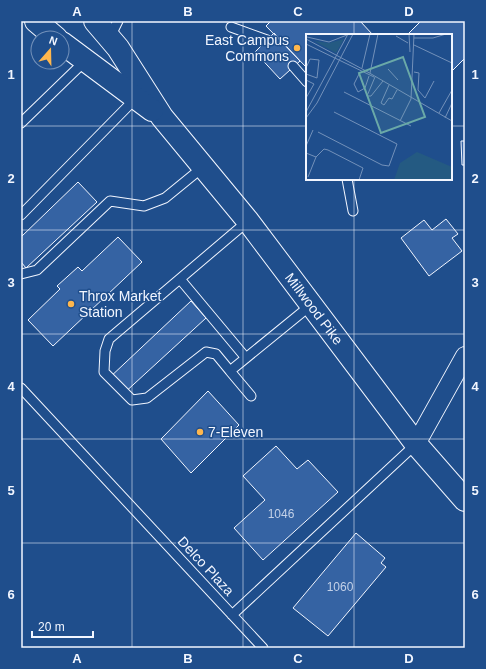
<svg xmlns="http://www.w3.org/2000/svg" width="486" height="669" font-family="Arial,sans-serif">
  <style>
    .building { fill: #3563a3; stroke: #f2f6ff }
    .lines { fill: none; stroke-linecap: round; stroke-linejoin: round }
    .service-casing { stroke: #f2f6ff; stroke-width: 11 }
    .minor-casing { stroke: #f2f6ff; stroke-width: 20 }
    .trunk-casing { stroke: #f2f6ff; stroke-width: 24 }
    .service { stroke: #1f4e8c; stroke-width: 9 }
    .minor { stroke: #1f4e8c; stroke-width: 18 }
    .trunk { stroke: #1f4e8c; stroke-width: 22 }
    .grid { fill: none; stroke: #f2f6ff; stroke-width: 1; stroke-opacity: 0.55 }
    .poi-dot { fill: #ffb74d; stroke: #1f4e8c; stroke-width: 1.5 }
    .labels { text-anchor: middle; stroke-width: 3; stroke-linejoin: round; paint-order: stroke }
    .number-label { font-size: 12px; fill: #c3d1e8 }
    .poi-label { font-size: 14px; fill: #f2f6ff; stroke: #1f4e8c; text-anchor: start }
    .street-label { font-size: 14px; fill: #f2f6ff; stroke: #1f4e8c }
    .inset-road { fill: none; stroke: #7391ba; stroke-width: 1 }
    .view { fill: #6aa9a8; fill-opacity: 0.15; stroke: #6aa9a8; stroke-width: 2 }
    .inset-edge { fill: none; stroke: #f2f6ff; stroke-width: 2 }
    .neatline { fill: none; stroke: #f2f6ff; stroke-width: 1.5 }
    .grid-label { font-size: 13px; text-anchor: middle; font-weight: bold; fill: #f2f6ff }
  </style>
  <rect width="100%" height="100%" fill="#1f4e8c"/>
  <!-- building -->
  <path class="building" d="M271,21h89l13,14h-66v33l-41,-42z
    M421,21h44v37l-14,14v-37h-40l-2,-2z
    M274,33l26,28 -20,18 -25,-27z
    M461,141h4v24h-3z
    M78,182l19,20 -71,66 -5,-6v-25z
    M446,219l12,15 -6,4 10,13 -33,25 -28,-38 23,-18 8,10z
    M118,237l24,25 -89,84 -25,-26 32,-31 -3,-3 21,-19 4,4z
    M191,301l15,17 -84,77 -14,-16z
    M208,391l31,34 -48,48 -30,-34z
    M276,446l21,23 11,-9 30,32 -75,68 -29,-32 31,-28 -22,-24z
    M356,533l29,25 -4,5 5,4 -58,69 -35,-28z"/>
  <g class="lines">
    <defs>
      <path id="service" d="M231,27l36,13
        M110,37l8,-16
        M293,66l14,16
        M21,123l64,-62
        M347,179l6,32
        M21,215l115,-117
        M248,221l-139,118 -4,12 -1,21 28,28 15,-2 59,-46 10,2 14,17 81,-66
        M21,274l16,-4 73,-69 34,5 21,-8 38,-31
        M180,279l66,79
        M230,371l21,25
        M21,388l242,260
        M232,615l184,-171"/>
      <path id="minor" d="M416,444l49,-88"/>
      <g id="trunk">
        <path d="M36,21l20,17"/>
        <path id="s1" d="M95,21l23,27 44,69 86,104 168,223 49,56"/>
        <path d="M62,43l90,67"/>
      </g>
    </defs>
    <!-- service casing -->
    <use href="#service" class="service-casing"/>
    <!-- minor casing -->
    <use href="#minor" class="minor-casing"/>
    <!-- trunk casing -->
    <use href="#trunk" class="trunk-casing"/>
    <!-- service -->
    <use href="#service" class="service"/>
    <!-- minor -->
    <use href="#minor" class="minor"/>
    <!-- trunk -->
    <use href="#trunk" class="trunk"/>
  </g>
  <!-- grid -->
  <path class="grid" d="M132,21v627M243,21v627M354,21v14M21,126h286M451,126h14M354,179v469M21,230h444M21,334h444M21,439h444M21,543h444"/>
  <!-- markers -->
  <g class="poi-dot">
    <circle cx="297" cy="48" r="4"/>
    <circle cx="71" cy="304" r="4"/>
    <circle cx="200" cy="432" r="4"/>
  </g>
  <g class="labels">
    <!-- number labels -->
    <g class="number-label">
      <text x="281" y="518">1046</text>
      <text x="340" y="591">1060</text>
    </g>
    <!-- poi labels -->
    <g class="poi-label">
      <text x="289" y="45" text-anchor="end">East Campus<tspan x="289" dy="16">Commons</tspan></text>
      <text x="79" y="301">Throx Market<tspan x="79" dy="16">Station</tspan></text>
      <text x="208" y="437">7-Eleven</text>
    </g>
    <!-- street labels -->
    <g class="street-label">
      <text dy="5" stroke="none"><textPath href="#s1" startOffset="362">Millwood Pike</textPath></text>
      <text transform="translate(206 566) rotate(47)" y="5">Delco Plaza</text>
    </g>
  </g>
  <!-- overview -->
  <g transform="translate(306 34)">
    <rect width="146" height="146" fill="#1f4e8c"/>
    <path d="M38,5l-8,14 -22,-12 15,2zM111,118l35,15v13h-58l6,-17z" fill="#245a82"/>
    <path class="inset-road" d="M103,0l1,18M90,2l12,7M1,3l22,5 18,-7M108,4h19l13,-4M0,5l60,32 86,50M0,10l68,33M108,11l38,18M0,34l4,-9 9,1 -2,18 -11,-4M56,34l8,-34M82,35l10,11M54,38l-6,12 4,8 7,-4 4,-12M108,38l5,1 -1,17 7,8 9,-17M64,39l8,-39M69,43l-8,19h4l12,-15M0,46l8,4 -8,14M83,51l-8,18 3,2 5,-7 3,1 5,-9M38,58l67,34M0,78l42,-78M133,79l13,-23M0,84l11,-15 36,-69M139,84l7,-15M94,87l11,-22 3,-65M12,98l64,33 7,1 8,-22 -63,-32M0,112l7,-16M0,119l10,4 8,-8 4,1 35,18 -4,12M2,143l8,-20"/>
    <path class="view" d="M97,23l22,60 -44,16 -22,-60z"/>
    <rect width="146" height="146" class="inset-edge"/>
  </g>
  <!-- border -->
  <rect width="486" height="669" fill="none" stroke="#1f4e8c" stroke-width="44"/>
  <!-- north arrow -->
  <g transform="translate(50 50) rotate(20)"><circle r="19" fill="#1f4e8c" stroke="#7391ba"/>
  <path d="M0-3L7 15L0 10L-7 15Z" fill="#ffb74d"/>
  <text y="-6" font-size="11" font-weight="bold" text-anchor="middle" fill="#f2f6ff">N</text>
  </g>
  <!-- scale -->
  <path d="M32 631v6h61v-6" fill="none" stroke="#f2f6ff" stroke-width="2"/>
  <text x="38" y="631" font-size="12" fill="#f2f6ff" stroke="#1f4e8c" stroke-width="3" paint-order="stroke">20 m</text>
  <rect x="22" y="22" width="442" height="625" class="neatline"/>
  <g class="grid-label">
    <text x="77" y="16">A</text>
    <text x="188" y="16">B</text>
    <text x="298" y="16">C</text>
    <text x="409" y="16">D</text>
    <text x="11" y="79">1</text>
    <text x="475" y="79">1</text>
    <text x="11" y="183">2</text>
    <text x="475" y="183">2</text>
    <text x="11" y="287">3</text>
    <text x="475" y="287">3</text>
    <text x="11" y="391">4</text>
    <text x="475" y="391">4</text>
    <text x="11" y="495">5</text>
    <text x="475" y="495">5</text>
    <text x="11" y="599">6</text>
    <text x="475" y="599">6</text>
    <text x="77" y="663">A</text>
    <text x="188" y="663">B</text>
    <text x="298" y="663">C</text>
    <text x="409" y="663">D</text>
  </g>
</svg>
